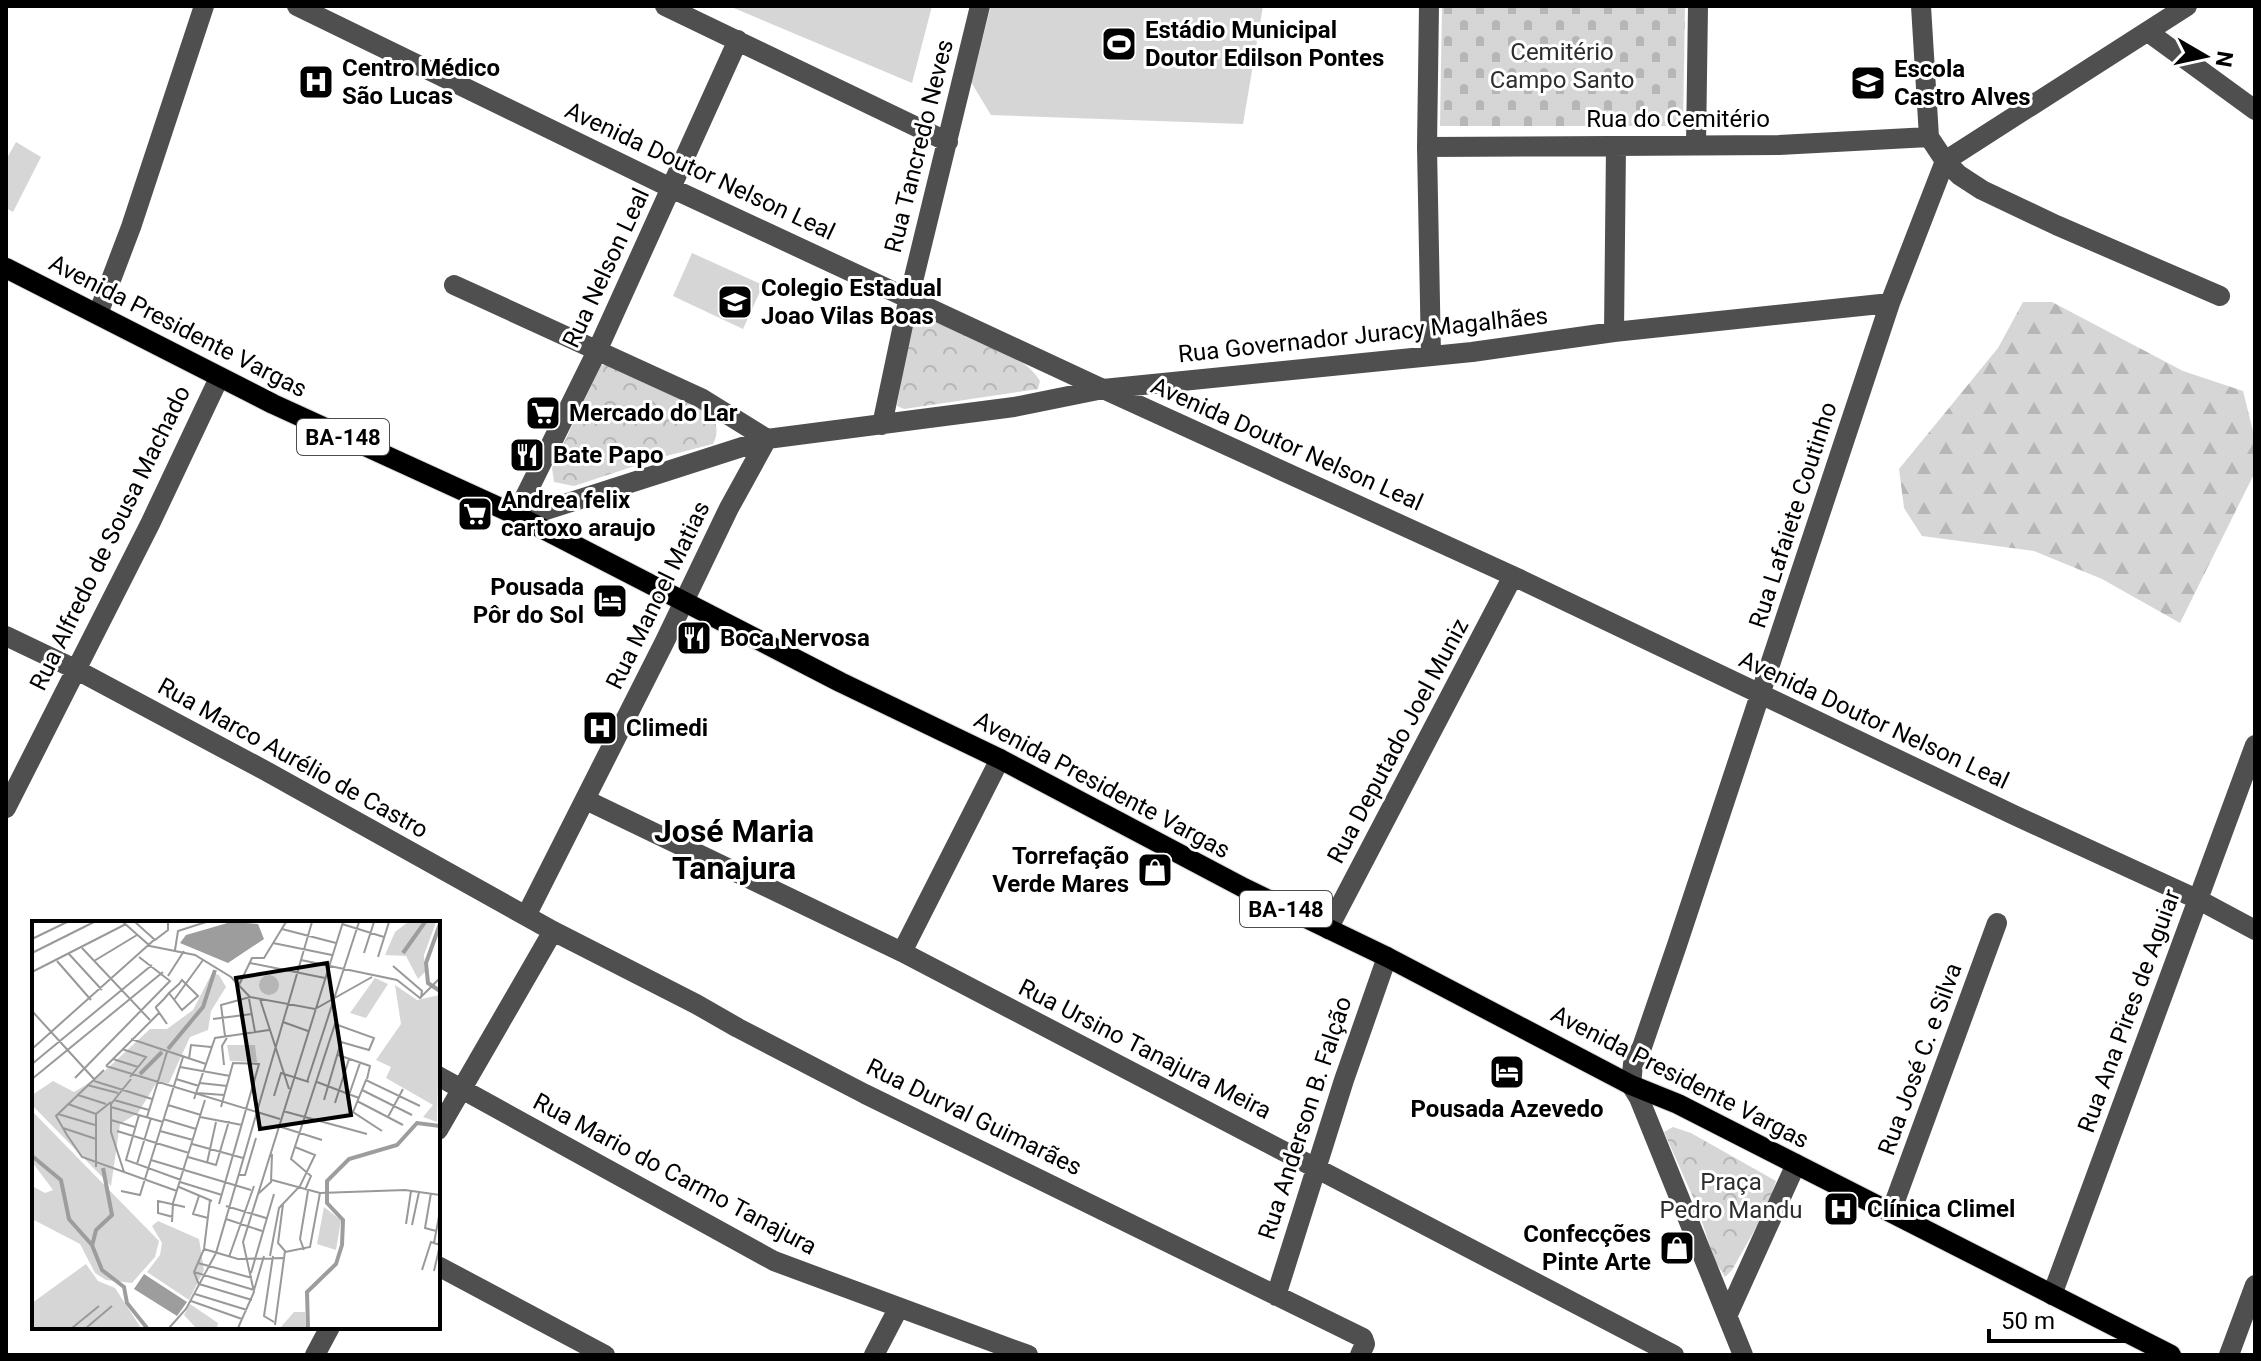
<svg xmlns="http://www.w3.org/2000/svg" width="2261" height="1361" font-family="Roboto,sans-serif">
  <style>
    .forest { fill: url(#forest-firs) }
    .cemetery { fill: url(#cemetery-stones) }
    .park { fill: url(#park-crowns) }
    .garden { fill: #d6d6d6 }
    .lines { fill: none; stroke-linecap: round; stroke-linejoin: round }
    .major-casing { stroke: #dbdbdb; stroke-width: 22 }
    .minor { stroke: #4f4f4f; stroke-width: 20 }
    .major { stroke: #000; stroke-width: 20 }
    .labels { text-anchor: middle; stroke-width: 6; stroke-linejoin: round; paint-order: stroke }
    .shield { fill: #fff; stroke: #4c4c4c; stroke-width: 2 }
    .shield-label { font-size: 22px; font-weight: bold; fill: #000 }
    .poi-label { font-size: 24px; font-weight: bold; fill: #000; stroke: #fff; text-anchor: start }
    .park-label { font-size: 24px; fill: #2d2d2d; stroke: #fff }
    .street-label { font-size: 24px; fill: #000; stroke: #fff }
    .district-label { font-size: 32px; font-weight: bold; fill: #000; stroke: #fff }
    .inset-river { fill: none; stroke: #9d9d9d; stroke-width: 4 }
    .inset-road { fill: none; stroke: #999; stroke-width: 2 }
    .view { fill: #000; fill-opacity: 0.15; stroke: #000; stroke-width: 4 }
    .inset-edge { fill: none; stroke: #000; stroke-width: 4 }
  </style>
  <defs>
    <pattern id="forest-firs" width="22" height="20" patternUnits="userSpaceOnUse" patternTransform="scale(2)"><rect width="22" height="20" fill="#d6d6d6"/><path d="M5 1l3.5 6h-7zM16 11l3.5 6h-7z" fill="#b6b6b6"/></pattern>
    <pattern id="cemetery-stones" width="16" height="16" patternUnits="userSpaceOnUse" patternTransform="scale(2)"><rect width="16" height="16" fill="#d6d6d6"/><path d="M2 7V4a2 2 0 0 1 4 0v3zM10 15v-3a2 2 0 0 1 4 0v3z" fill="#b6b6b6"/></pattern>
    <pattern id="park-crowns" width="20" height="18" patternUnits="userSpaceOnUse" patternTransform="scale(2)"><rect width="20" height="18" fill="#d6d6d6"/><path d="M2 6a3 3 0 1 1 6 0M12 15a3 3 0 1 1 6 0" fill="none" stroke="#b6b6b6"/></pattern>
  </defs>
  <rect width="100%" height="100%" fill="#fff"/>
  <!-- forest -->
  <path class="forest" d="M2023,302h29l131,69 60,20 12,48v33l-75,151 -78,-44 -68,-28 -112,-15 -18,-28 -5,-39 99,-121z"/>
  <!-- cemetery -->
  <path class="cemetery" d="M1442,6h243l-2,120h-243z"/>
  <!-- park -->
  <path class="park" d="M927,320c31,10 97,32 113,61l-2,8 -134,20 -7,-3 13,-79z
    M601,365h11c21,10 91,38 102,55 4,8 3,17 -1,24l-51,13 -88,29 -20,-4 -2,-14z
    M1673,1127l18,6 85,48 -9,27 -35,62 -7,7 -10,-16 -19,-57 -32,-72z"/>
  <!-- garden -->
  <path class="garden" d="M729,6h203l-20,77z
    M991,6h272l-20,118 -252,-9 -20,-33z
    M16,142l25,15 -28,55 -7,-4v-48z
    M692,253l71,32 -20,44 -70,-33z"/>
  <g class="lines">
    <defs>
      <path id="major" d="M6,268l267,136 243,111 324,167 160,77 244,129 143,69 244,128 47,19 493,251"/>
    </defs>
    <!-- major casing -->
    <use href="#major" class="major-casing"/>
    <!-- minor -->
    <path class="minor" d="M297,6l374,182 432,201 410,187 501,239 185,85 56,30
      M665,6l283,136
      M1429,6l-2,141 4,208
      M1921,6l8,131 16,24 14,14 23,15 74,35 164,71
      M2148,32l107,78
      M1696,145l2,-139
      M1427,147l352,-2 150,-8
      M1945,161l242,-155
      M454,285l247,113 66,41 -38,69 -64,133 -139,275
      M98,314l33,-87 73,-221
      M1614,332l2,-186
      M882,425l25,-119 73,-300
      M516,515l81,-164 141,-311
      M521,518l246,-79 247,-32 89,-18 369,-37 142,-20 276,-29
      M6,636l69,33 189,101 289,161 143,73 42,24 127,66 498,244 2,6 -5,11
      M586,800l316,152 772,403
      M6,808l144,-284 69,-146
      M1328,929l185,-353
      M902,952l98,-193
      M438,1076l336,185 254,94
      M438,1130l115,-199
      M1891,1212l106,-289
      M438,1266l167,89
      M2052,1295l203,-550
      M1276,1296l68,-216 43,-123
      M1728,1314l68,-150
      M315,1355l15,-28
      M874,1355l24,-46
      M1743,1355l-104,-257 -8,-13 2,-21 9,-17 35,-102 213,-642 55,-142
      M2229,1355l26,-70"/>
    <!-- major -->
    <use href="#major" class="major"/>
  </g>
  <!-- icons -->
  <defs>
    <symbol id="stadium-square" viewBox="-11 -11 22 22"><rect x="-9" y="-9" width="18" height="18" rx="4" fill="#000" stroke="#fff"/><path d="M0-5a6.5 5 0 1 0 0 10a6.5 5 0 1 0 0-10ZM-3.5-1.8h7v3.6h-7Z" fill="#fff"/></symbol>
    <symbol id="hospital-square" viewBox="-11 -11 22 22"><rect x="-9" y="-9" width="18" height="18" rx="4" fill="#000" stroke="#fff"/><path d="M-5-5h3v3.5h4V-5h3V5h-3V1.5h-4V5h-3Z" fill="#fff"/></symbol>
    <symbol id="school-square" viewBox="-11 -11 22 22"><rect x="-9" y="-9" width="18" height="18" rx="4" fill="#000" stroke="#fff"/><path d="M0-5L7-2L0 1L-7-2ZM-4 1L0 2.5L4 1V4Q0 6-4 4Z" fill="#fff"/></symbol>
    <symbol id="supermarket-square" viewBox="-11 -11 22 22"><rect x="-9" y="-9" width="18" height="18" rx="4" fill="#000" stroke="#fff"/><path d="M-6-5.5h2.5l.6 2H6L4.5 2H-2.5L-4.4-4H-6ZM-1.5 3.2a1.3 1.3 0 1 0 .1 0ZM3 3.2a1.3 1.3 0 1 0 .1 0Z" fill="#fff"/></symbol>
    <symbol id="restaurant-square" viewBox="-11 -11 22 22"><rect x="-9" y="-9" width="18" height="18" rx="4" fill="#000" stroke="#fff"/><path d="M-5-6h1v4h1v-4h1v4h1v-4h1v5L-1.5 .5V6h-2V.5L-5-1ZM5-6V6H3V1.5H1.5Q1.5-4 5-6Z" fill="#fff"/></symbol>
    <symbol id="hotel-square" viewBox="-11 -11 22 22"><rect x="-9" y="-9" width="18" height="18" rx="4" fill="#000" stroke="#fff"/><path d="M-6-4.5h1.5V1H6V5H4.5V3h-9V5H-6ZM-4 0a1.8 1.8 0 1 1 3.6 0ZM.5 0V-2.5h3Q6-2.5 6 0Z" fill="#fff"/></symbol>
    <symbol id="shop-square" viewBox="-11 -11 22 22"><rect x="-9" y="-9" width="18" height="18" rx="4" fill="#000" stroke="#fff"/><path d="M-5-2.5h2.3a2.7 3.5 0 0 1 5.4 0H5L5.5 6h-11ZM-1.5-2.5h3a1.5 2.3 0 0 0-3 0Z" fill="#fff"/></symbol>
  </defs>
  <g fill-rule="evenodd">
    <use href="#stadium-square" x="1099" y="24" width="40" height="40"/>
    <use href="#hospital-square" x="296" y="62" width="40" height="40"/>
    <use href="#school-square" x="1848" y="63" width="40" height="40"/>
    <use href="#school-square" x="715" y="282" width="40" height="40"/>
    <use href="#supermarket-square" x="523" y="393" width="40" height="40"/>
    <use href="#restaurant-square" x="507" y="435" width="40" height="40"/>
    <use href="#supermarket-square" x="455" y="494" width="40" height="40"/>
    <use href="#hotel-square" x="590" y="581" width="40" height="40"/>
    <use href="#restaurant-square" x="674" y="618" width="40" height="40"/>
    <use href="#hospital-square" x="580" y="708" width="40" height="40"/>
    <use href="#shop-square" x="1135" y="850" width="40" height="40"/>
    <use href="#hotel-square" x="1487" y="1052" width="40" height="40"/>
    <use href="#hospital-square" x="1821" y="1189" width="40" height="40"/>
    <use href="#shop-square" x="1657" y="1228" width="40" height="40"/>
  </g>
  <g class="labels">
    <!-- shield labels -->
    <g class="shield">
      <rect x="297" y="419" width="92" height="36" rx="6"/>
      <rect x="1240" y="891" width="92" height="36" rx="6"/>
    </g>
    <g class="shield-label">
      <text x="343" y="445">BA-148</text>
      <text x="1286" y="917">BA-148</text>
    </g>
    <!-- poi labels -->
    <g class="poi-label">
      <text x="1145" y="38">Estádio Municipal<tspan x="1145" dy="28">Doutor Edilson Pontes</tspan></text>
      <text x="342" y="76">Centro Médico<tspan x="342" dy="28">São Lucas</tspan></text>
      <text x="1894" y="77">Escola<tspan x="1894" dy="28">Castro Alves</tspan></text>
      <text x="761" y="296">Colegio Estadual<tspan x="761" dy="28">Joao Vilas Boas</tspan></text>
      <text x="569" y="421">Mercado do Lar</text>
      <text x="553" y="463">Bate Papo</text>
      <text x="501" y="508">Andrea felix<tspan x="501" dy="28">cartoxo araujo</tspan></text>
      <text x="584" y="595" text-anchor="end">Pousada<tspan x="584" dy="28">Pôr do Sol</tspan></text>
      <text x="720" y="646">Boca Nervosa</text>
      <text x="626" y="736">Climedi</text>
      <text x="1129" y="864" text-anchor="end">Torrefação<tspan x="1129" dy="28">Verde Mares</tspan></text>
      <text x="1507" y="1117" text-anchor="middle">Pousada Azevedo</text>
      <text x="1867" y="1217">Clínica Climel</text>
      <text x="1651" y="1242" text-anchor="end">Confecções<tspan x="1651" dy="28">Pinte Arte</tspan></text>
    </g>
    <!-- park labels -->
    <g class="park-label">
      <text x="1562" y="60">Cemitério<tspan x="1562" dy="28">Campo Santo</tspan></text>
      <text x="1731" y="1190">Praça<tspan x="1731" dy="28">Pedro Mandu</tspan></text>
    </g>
    <!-- street labels -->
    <g class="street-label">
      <text x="1678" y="127">Rua do Cemitério</text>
      <text transform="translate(919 146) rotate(-76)" y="8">Rua Tancredo Neves</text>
      <text transform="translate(700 171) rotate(25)" y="8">Avenida Doutor Nelson Leal</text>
      <text transform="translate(606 268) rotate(-65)" y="8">Rua Nelson Leal</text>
      <text transform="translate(178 326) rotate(27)" y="8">Avenida Presidente Vargas</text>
      <text transform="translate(1363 335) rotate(-6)" y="8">Rua Governador Juracy Magalhães</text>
      <text transform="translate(1287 444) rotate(24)" y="8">Avenida Doutor Nelson Leal</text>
      <text transform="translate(1793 515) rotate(-72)" y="8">Rua Lafaiete Coutinho</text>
      <text transform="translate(110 538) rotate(-64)" y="8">Rua Alfredo de Sousa Machado</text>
      <text transform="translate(658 595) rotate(-64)" y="8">Rua Manoel Matias</text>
      <text transform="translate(1874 720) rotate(25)" y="8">Avenida Doutor Nelson Leal</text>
      <text transform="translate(1398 741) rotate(-62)" y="8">Rua Deputado Joel Muniz</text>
      <text transform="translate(293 758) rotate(29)" y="8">Rua Marco Aurélio de Castro</text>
      <text transform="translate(1102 785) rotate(28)" y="8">Avenida Presidente Vargas</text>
      <text transform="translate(2129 1011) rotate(-70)" y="8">Rua Ana Pires de Aguiar</text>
      <text transform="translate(1145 1049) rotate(27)" y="8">Rua Ursino Tanajura Meira</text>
      <text transform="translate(1920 1059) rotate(-70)" y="8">Rua José C. e Silva</text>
      <text transform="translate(1680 1077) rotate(27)" y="8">Avenida Presidente Vargas</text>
      <text transform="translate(974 1117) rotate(26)" y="8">Rua Durval Guimarães</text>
      <text transform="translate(1305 1118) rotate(-72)" y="8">Rua Anderson B. Falção</text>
      <text transform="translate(675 1174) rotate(28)" y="8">Rua Mario do Carmo Tanajura</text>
    </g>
    <!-- district labels -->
    <g class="district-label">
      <text x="734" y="842">José Maria<tspan x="734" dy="37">Tanajura</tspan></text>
    </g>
  </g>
  <!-- overview -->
  <g transform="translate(32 921)">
    <rect width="408" height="408" fill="#fff"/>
    <path d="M376,1h28l-12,33 1,17 -7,7 -12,-23 -21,-1 10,-23zM363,64l22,15 23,-5 -3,127 -14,-5 10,-12 -47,-27 5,-11 -15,-7 25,-36zM54,343l12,17 17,7 26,40 -109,-1v-24zM158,383l28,19 -1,5h-21l-12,-13z" fill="#d6d6d6"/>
    <path d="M227 64a10 10 0 1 1 20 0a10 10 0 1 1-20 0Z" fill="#d6d6d6"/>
    <path d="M180,52l7,2 7,12 -15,24 -3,19 -18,7 -21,46 -12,-1 -19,31 -18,11 -9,62 -79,-81v-10l21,-14 21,11 22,-13 54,-50h17l26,-19zM0,190l127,130 -4,16 -23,26 -26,-3 -11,-7 -15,-29 -48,-25v-33l13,7 8,-3 -21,-28zM292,286l17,13 -5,30 -19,-6zM126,300l41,18 5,31 -15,30 -42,-28 13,-17 2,-12 -10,-17zM262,391h11l1,16h-26z" fill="#d6d6d6"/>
    <path d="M343,57l13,6 -22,34 -16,-5z" fill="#d6d6d6"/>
    <path d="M195,124h28l2,17 -27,-1z" fill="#d6d6d6"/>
    <path d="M199,1l27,2 6,15 -36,24 -48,-20 6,-8zM112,353l43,28 -10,14 -43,-27z" fill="#9d9d9d"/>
    <path class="inset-river" d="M408,3l-14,39 2,20 12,8M371,32l22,-31M136,128l35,-42 12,-37M108,153l22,-22M0,235l29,24 8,39 23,26 10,25 22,17 3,16 20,25M60,325l4,-16 16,-15 -9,-47M276,407l-1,-36 29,-28 6,-19 1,-25 -16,-17v-22l22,-22 48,-14 20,-22 23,3"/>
    <path class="inset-road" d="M91,1l27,24 45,9 36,22 19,20M103,1l20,18 13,-10v-8M310,3l42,13M250,8l54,14M0,18l35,-17M241,22l59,12M50,27l68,72M143,29l3,-19 28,-9M0,32l62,-31M332,32l10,-31M37,33l33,36M346,36l11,-35M269,39l96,20 23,18 20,-20M25,40l34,39M62,40l43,-26M218,42l75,15M361,45l29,25 -1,7M0,51l94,-48M136,55l16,-25M207,64l13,-27h12l22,-36M217,78l6,33M228,78l29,90M142,79l29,-40M0,90l62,68M181,98l39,-5M251,101l25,9M135,103l-11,-16v-1l8,-8 5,-6 10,-9 3,-4 16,16 -16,14 -13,-17M193,115l-4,-31 29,-8 65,12 57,-32M99,118l75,25M0,128l122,-109M90,128l24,8 -16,20M306,134l32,11 -3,13M81,138l25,8M157,138l2,-14 20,2M0,143l120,-99M192,144l-2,-19 6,-10M74,145l174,53M74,145l53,-53M148,146l50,9M72,149l-48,46 11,19 15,22 95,34M43,157l95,-97 -31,-24M0,158l131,-107M144,158l23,7M62,160l58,18M275,161l52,-160M285,161l42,16M168,162l27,3M55,164l31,8M330,169l50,25M165,172l27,2M46,174l28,9M317,174l11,-32M242,175l7,-23 28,9M162,178l21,-61 54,-8M82,179l35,10M325,180l46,24M303,182l14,-44M36,183l28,10M136,184l33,10M79,186l52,15M189,186l12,-44 27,1M251,190l84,23M26,193l37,11M107,194l-13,45 55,20M115,196l20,-65M168,196l42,8M356,196l15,-28M131,198l33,10M79,199l24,7M246,205l44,14M31,207l33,11M85,210l72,22M128,210l33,9M350,210l-29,-19 13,-32 54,26M160,223l51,14M156,236l28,8 13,-44M119,239l100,30M175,242l9,-41M105,243l14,-46M64,246v-53l15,-12M92,251l-13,-40v-28l20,-25M206,254h7l11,-37M240,259l48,13 85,-3 35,5M148,261l42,13M147,266l33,14M273,269l6,-14 -20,-17 44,-135 39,14 -5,12 -28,-8 -17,58M89,270l19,4 43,-138M399,272l-6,35 11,3M226,273l13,-12 1,-28M167,275l-6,18 15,4M178,279l-6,49 34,10 45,-1M187,283l40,-140M194,285l40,12M141,296l-15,-4v-12l27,6M194,298l36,12M140,301l1,-19 32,-103M374,303l5,-33M380,304l7,-33M402,322l6,-32M272,329l-4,-11 8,-48M253,331l25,-5 10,-54M238,335l9,-48 21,-22 15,-31 -20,-8M241,335l-9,60 10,6M197,336l25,-71M166,342l54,15M390,349l9,-28 9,3 -6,26M162,351l60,18 10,-34M219,352l23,-79M167,363l53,16M167,364l-5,-13 10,-23M163,373l52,16M159,380l51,18M243,404l10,-74 -7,-8 5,-39M40,407l27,-22M54,407l26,-22M137,407l17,-19 30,-56 96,-331M206,407l16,-36 -11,-50 100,-320"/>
    <path class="view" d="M295,42l24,152 -91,14 -24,-151z"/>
    <rect width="408" height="408" class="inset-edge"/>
  </g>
  <!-- border -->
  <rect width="2261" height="1361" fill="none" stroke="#000000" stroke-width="16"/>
  <!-- north arrow -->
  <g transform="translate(2205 56) rotate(99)" stroke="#ffffff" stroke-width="6" paint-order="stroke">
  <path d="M0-6L14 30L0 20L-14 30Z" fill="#000000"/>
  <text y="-12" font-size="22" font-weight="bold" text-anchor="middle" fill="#000000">N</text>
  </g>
  <!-- scale -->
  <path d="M1989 1329v12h150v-12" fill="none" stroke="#000000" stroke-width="4"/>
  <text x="2001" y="1329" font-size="24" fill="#000000" stroke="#ffffff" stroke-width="6" paint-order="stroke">50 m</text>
</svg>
